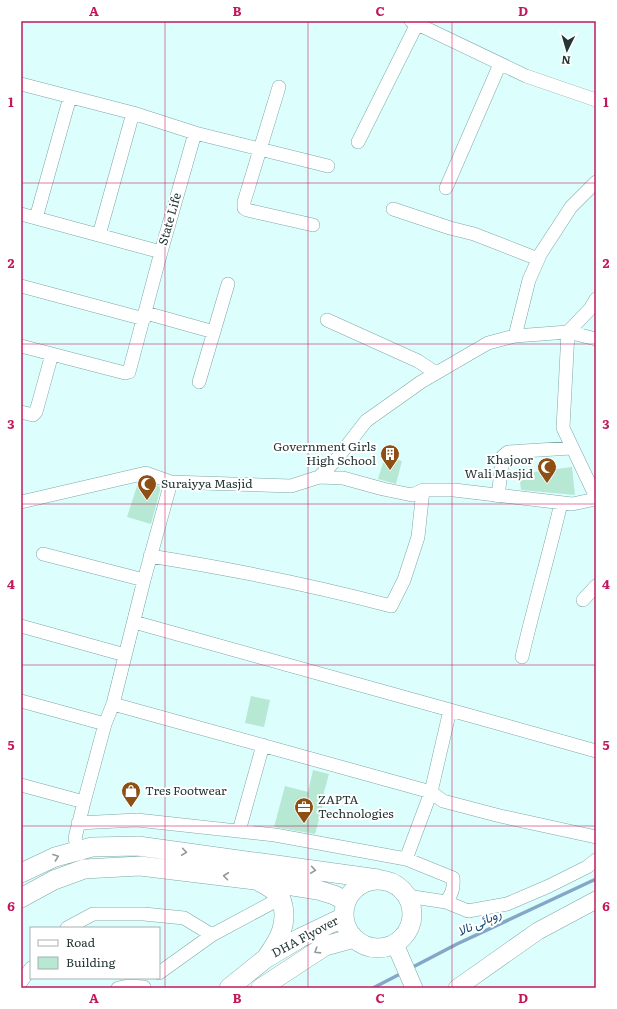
<svg xmlns="http://www.w3.org/2000/svg" width="617" height="1009" font-family="Literata,Vazirmatn,serif">
  <style>
    .lines { fill: none; stroke-linecap: round; stroke-linejoin: round }
    .stream { stroke: #85a6c6; stroke-width: 3.5 }
    .building { fill: #b6e8d3 }
    .minor-casing { stroke: #7ea7a6; stroke-width: 14 }
    .tertiary-casing { stroke: #7ea7a6; stroke-width: 18 }
    .secondary-casing { stroke: #7ea7a6; stroke-width: 20 }
    .minor { stroke: #fff; stroke-width: 13 }
    .tertiary { stroke: #fff; stroke-width: 17 }
    .secondary { stroke: #fff; stroke-width: 19 }
    .oneway { stroke: #929a9a }
    .grid { fill: none; stroke: #c2185b; stroke-width: 1; stroke-opacity: 0.55 }
    .labels { text-anchor: middle; stroke-width: 4; stroke-linejoin: round; paint-order: stroke }
    .street-label { font-size: 12px; fill: #253636; stroke: #fff }
    .poi-label { font-size: 12px; fill: #253636; stroke: #fff; text-anchor: start }
    .water-label { font-size: 13px; font-style: italic; fill: #1a4b76; stroke: #fff }
    .neatline { fill: none; stroke: #c2185b; stroke-width: 1.5 }
    .grid-label { font-size: 13px; text-anchor: middle; font-weight: bold; fill: #c2185b }
  </style>
  <rect width="100%" height="100%" fill="#dcfffe"/>
  <g class="lines">
    <!-- stream -->
    <path class="stream" d="M411,968l46,-24 139,-65
      M373,988l29,-15"/>
  </g>
  <!-- building -->
  <path class="building" d="M385,456l17,5 -6,23 -18,-5z
    M572,467l3,28 -54,-5 -2,-16z
    M146,481l15,6 -10,37 -24,-7 11,-34z
    M251,696l19,4 -6,27 -19,-4z
    M313,770l16,4 -6,22 2,1 -10,37 -41,-7 11,-41 23,6z"/>
  <g class="lines">
    <defs>
      <path id="minor" d="M411,21l115,55 70,24
        M21,84l112,29 62,20 133,33
        M279,87l-35,115v6l3,2 66,15
        M358,142l59,-118
        M446,188l54,-124
        M393,209l57,19 24,6 64,25
        M21,214l140,38
        M36,218l34,-121
        M99,235l34,-122
        M21,286l123,33
        M146,313l68,19
        M327,320l91,41 18,12
        M515,336l14,-56 12,-27 30,-46 25,-25
        M596,339l-28,-7 -5,96 33,69
        M21,346l104,27 4,-1 32,-120 34,-119
        M199,382l29,-98
        M21,412l12,3 3,-3 16,-58
        M319,477l24,1 40,11 29,6 11,-5h31l118,14 24,-5
        M498,496l5,-40 5,-4 63,-4
        M21,502l125,-29 25,9 120,4 28,-9 16,-16 31,-40 55,-39 67,-39 27,-7 53,-4 22,-23 6,-10
        M43,554l101,26
        M150,556c81,13 162,29 241,50l13,-26 14,-43 5,-47
        M583,600l13,-14
        M134,622l316,88 -19,82 -25,67
        M21,626l104,29
        M522,657c12,-52 27,-102 39,-154
        M21,701l84,23
        M113,704l318,88 12,9 57,15 96,21
        M450,710l146,41
        M21,785l63,17 21,-78 8,-20 31,-124 27,-98
        M78,823l59,-3 138,15 131,24 47,19c1,10 -1,16 -7,24
        M239,831l24,-86
        M78,850l-3,-12 9,-36
        M407,896l39,6 22,9 39,-7 42,-18 38,-19 9,-7
        M67,928l26,-14h51l40,4 28,17
        M159,973l53,-38 69,-37
        M21,982l10,-14
        M118,988l10,-2 16,1"/>
      <path id="tertiary" d="M395,944l19,44
        M457,988l81,-57 58,-31"/>
      <path id="secondary" d="M21,873l34,-16 37,-10 46,-1 240,33
        M344 914a34 34 0 1 1 68 0a34 34 0 1 1-68 0Z
        M260,882c8,4 15,8 20,15 2,3 2,6 3,9 4,19 -4,34 -15,49
        M21,898l33,-18 30,-11 56,-3 115,14 63,10 16,5 12,6
        M229,988l36,-29 35,-21 44,-21
        M261,988l64,-42 29,-8"/>
    </defs>
    <!-- minor casing -->
    <use href="#minor" class="minor-casing"/>
    <!-- tertiary casing -->
    <use href="#tertiary" class="tertiary-casing"/>
    <!-- secondary casing -->
    <use href="#secondary" class="secondary-casing"/>
    <!-- minor -->
    <use href="#minor" class="minor"/>
    <!-- tertiary -->
    <use href="#tertiary" class="tertiary"/>
    <!-- secondary -->
    <use href="#secondary" class="secondary"/>
  </g>
  <!-- one-way arrows -->
  <defs><path id="oneway-chevron" d="M-2-3.5L2.5 0L-2 3.5" fill="none" stroke-width="1.6" stroke-linecap="round" stroke-linejoin="round"/></defs>
  <g class="oneway">
    <use href="#oneway-chevron" transform="translate(184 852) rotate(8)"/>
    <use href="#oneway-chevron" transform="translate(56 857) rotate(-20)"/>
    <use href="#oneway-chevron" transform="translate(313 870) rotate(8)"/>
    <use href="#oneway-chevron" transform="translate(226 876) rotate(-173)"/>
    <use href="#oneway-chevron" transform="translate(317 951) rotate(148)"/>
  </g>
  <!-- grid -->
  <path class="grid" d="M165,21v967M308,21v967M452,21v967M21,183h575M21,344h575M21,504h575M21,665h575M21,826h575"/>
  <!-- icons -->
  <defs>
    <symbol id="building-pin" viewBox="-11 -11 22 30"><path d="M0 17L-7.5 6A9.5 9.5 0 1 1 7.5 6Z" fill="#8d4f13" stroke="#fff"/><path d="M-4-6H4V6H1V3H-1V6H-4ZM-2.5-4.3h1.7v1.8h-1.7ZM.8-4.3h1.7v1.8H.8ZM-2.5-1h1.7V.8h-1.7ZM.8-1h1.7V.8H.8Z" fill="#fff"/></symbol>
    <symbol id="mosque-pin" viewBox="-11 -11 22 30"><path d="M0 17L-7.5 6A9.5 9.5 0 1 1 7.5 6Z" fill="#8d4f13" stroke="#fff"/><path d="M3.5-4.9A6 6 0 1 0 3.5 4.9A5 5 0 1 1 3.5-4.9Z" fill="#fff"/></symbol>
    <symbol id="shop-pin" viewBox="-11 -11 22 30"><path d="M0 17L-7.5 6A9.5 9.5 0 1 1 7.5 6Z" fill="#8d4f13" stroke="#fff"/><path d="M-5-2.5h2.3a2.7 3.5 0 0 1 5.4 0H5L5.5 6h-11ZM-1.5-2.5h3a1.5 2.3 0 0 0-3 0Z" fill="#fff"/></symbol>
    <symbol id="office-pin" viewBox="-11 -11 22 30"><path d="M0 17L-7.5 6A9.5 9.5 0 1 1 7.5 6Z" fill="#8d4f13" stroke="#fff"/><path d="M-6-3h4V-5.5h4V-3h4V5H-6ZM-1-4.5V-3h2v-1.5ZM-6 0V1H6V0Z" fill="#fff"/></symbol>
  </defs>
  <g fill-rule="evenodd">
    <use href="#building-pin" x="379" y="443" width="22" height="30"/>
    <use href="#mosque-pin" x="536" y="456" width="22" height="30"/>
    <use href="#mosque-pin" x="136" y="473" width="22" height="30"/>
    <use href="#shop-pin" x="120" y="780" width="22" height="30"/>
    <use href="#office-pin" x="293" y="796" width="22" height="30"/>
  </g>
  <g class="labels">
    <!-- street labels -->
    <g class="street-label">
      <text transform="translate(170 219) rotate(-74)" y="4">State Life</text>
      <text transform="translate(305 937) rotate(-28)" y="4">DHA Flyover</text>
    </g>
    <!-- poi labels -->
    <g class="poi-label">
      <text x="376" y="451" text-anchor="end">Government Girls<tspan x="376" dy="14">High School</tspan></text>
      <text x="533" y="464" text-anchor="end">Khajoor<tspan x="533" dy="14">Wali Masjid</tspan></text>
      <text x="161" y="488">Suraiyya Masjid</text>
      <text x="145" y="795">Tres Footwear</text>
      <text x="318" y="804">ZAPTA<tspan x="318" dy="14">Technologies</tspan></text>
    </g>
    <!-- water labels -->
    <g class="water-label">
      <text transform="translate(479 922) rotate(-25)" y="5">روہائی نالا</text>
    </g>
  </g>
  <!-- border -->
  <rect width="617" height="1009" fill="none" stroke="#ffffff" stroke-width="44"/>
  <!-- legend -->
  <rect x="30" y="927" width="130" height="52" fill="#ffffff" stroke="#a8afaf"/>
  <rect x="38" y="940" width="20" height="6" fill="#ffffff" stroke="#a8afaf"/>
  <text x="66" y="947" font-size="12" fill="#253636">Road</text>
  <rect x="38" y="957" width="20" height="12" fill="#b6e8d3" stroke="#a8afaf"/>
  <text x="66" y="967" font-size="12" fill="#253636">Building</text>
  <!-- north arrow -->
  <g transform="translate(567 50) rotate(185)" stroke="#ffffff" stroke-width="3" paint-order="stroke">
  <path d="M0-3L7 15L0 10L-7 15Z" fill="#253636"/>
  <text y="-6" font-size="11" font-weight="bold" text-anchor="middle" fill="#253636">N</text>
  </g>
  <rect x="22" y="22" width="573" height="965" class="neatline"/>
  <g class="grid-label">
    <text x="94" y="16">A</text>
    <text x="237" y="16">B</text>
    <text x="380" y="16">C</text>
    <text x="523" y="16">D</text>
    <text x="11" y="107">1</text>
    <text x="606" y="107">1</text>
    <text x="11" y="268">2</text>
    <text x="606" y="268">2</text>
    <text x="11" y="429">3</text>
    <text x="606" y="429">3</text>
    <text x="11" y="589">4</text>
    <text x="606" y="589">4</text>
    <text x="11" y="750">5</text>
    <text x="606" y="750">5</text>
    <text x="11" y="911">6</text>
    <text x="606" y="911">6</text>
    <text x="94" y="1003">A</text>
    <text x="237" y="1003">B</text>
    <text x="380" y="1003">C</text>
    <text x="523" y="1003">D</text>
  </g>
</svg>
